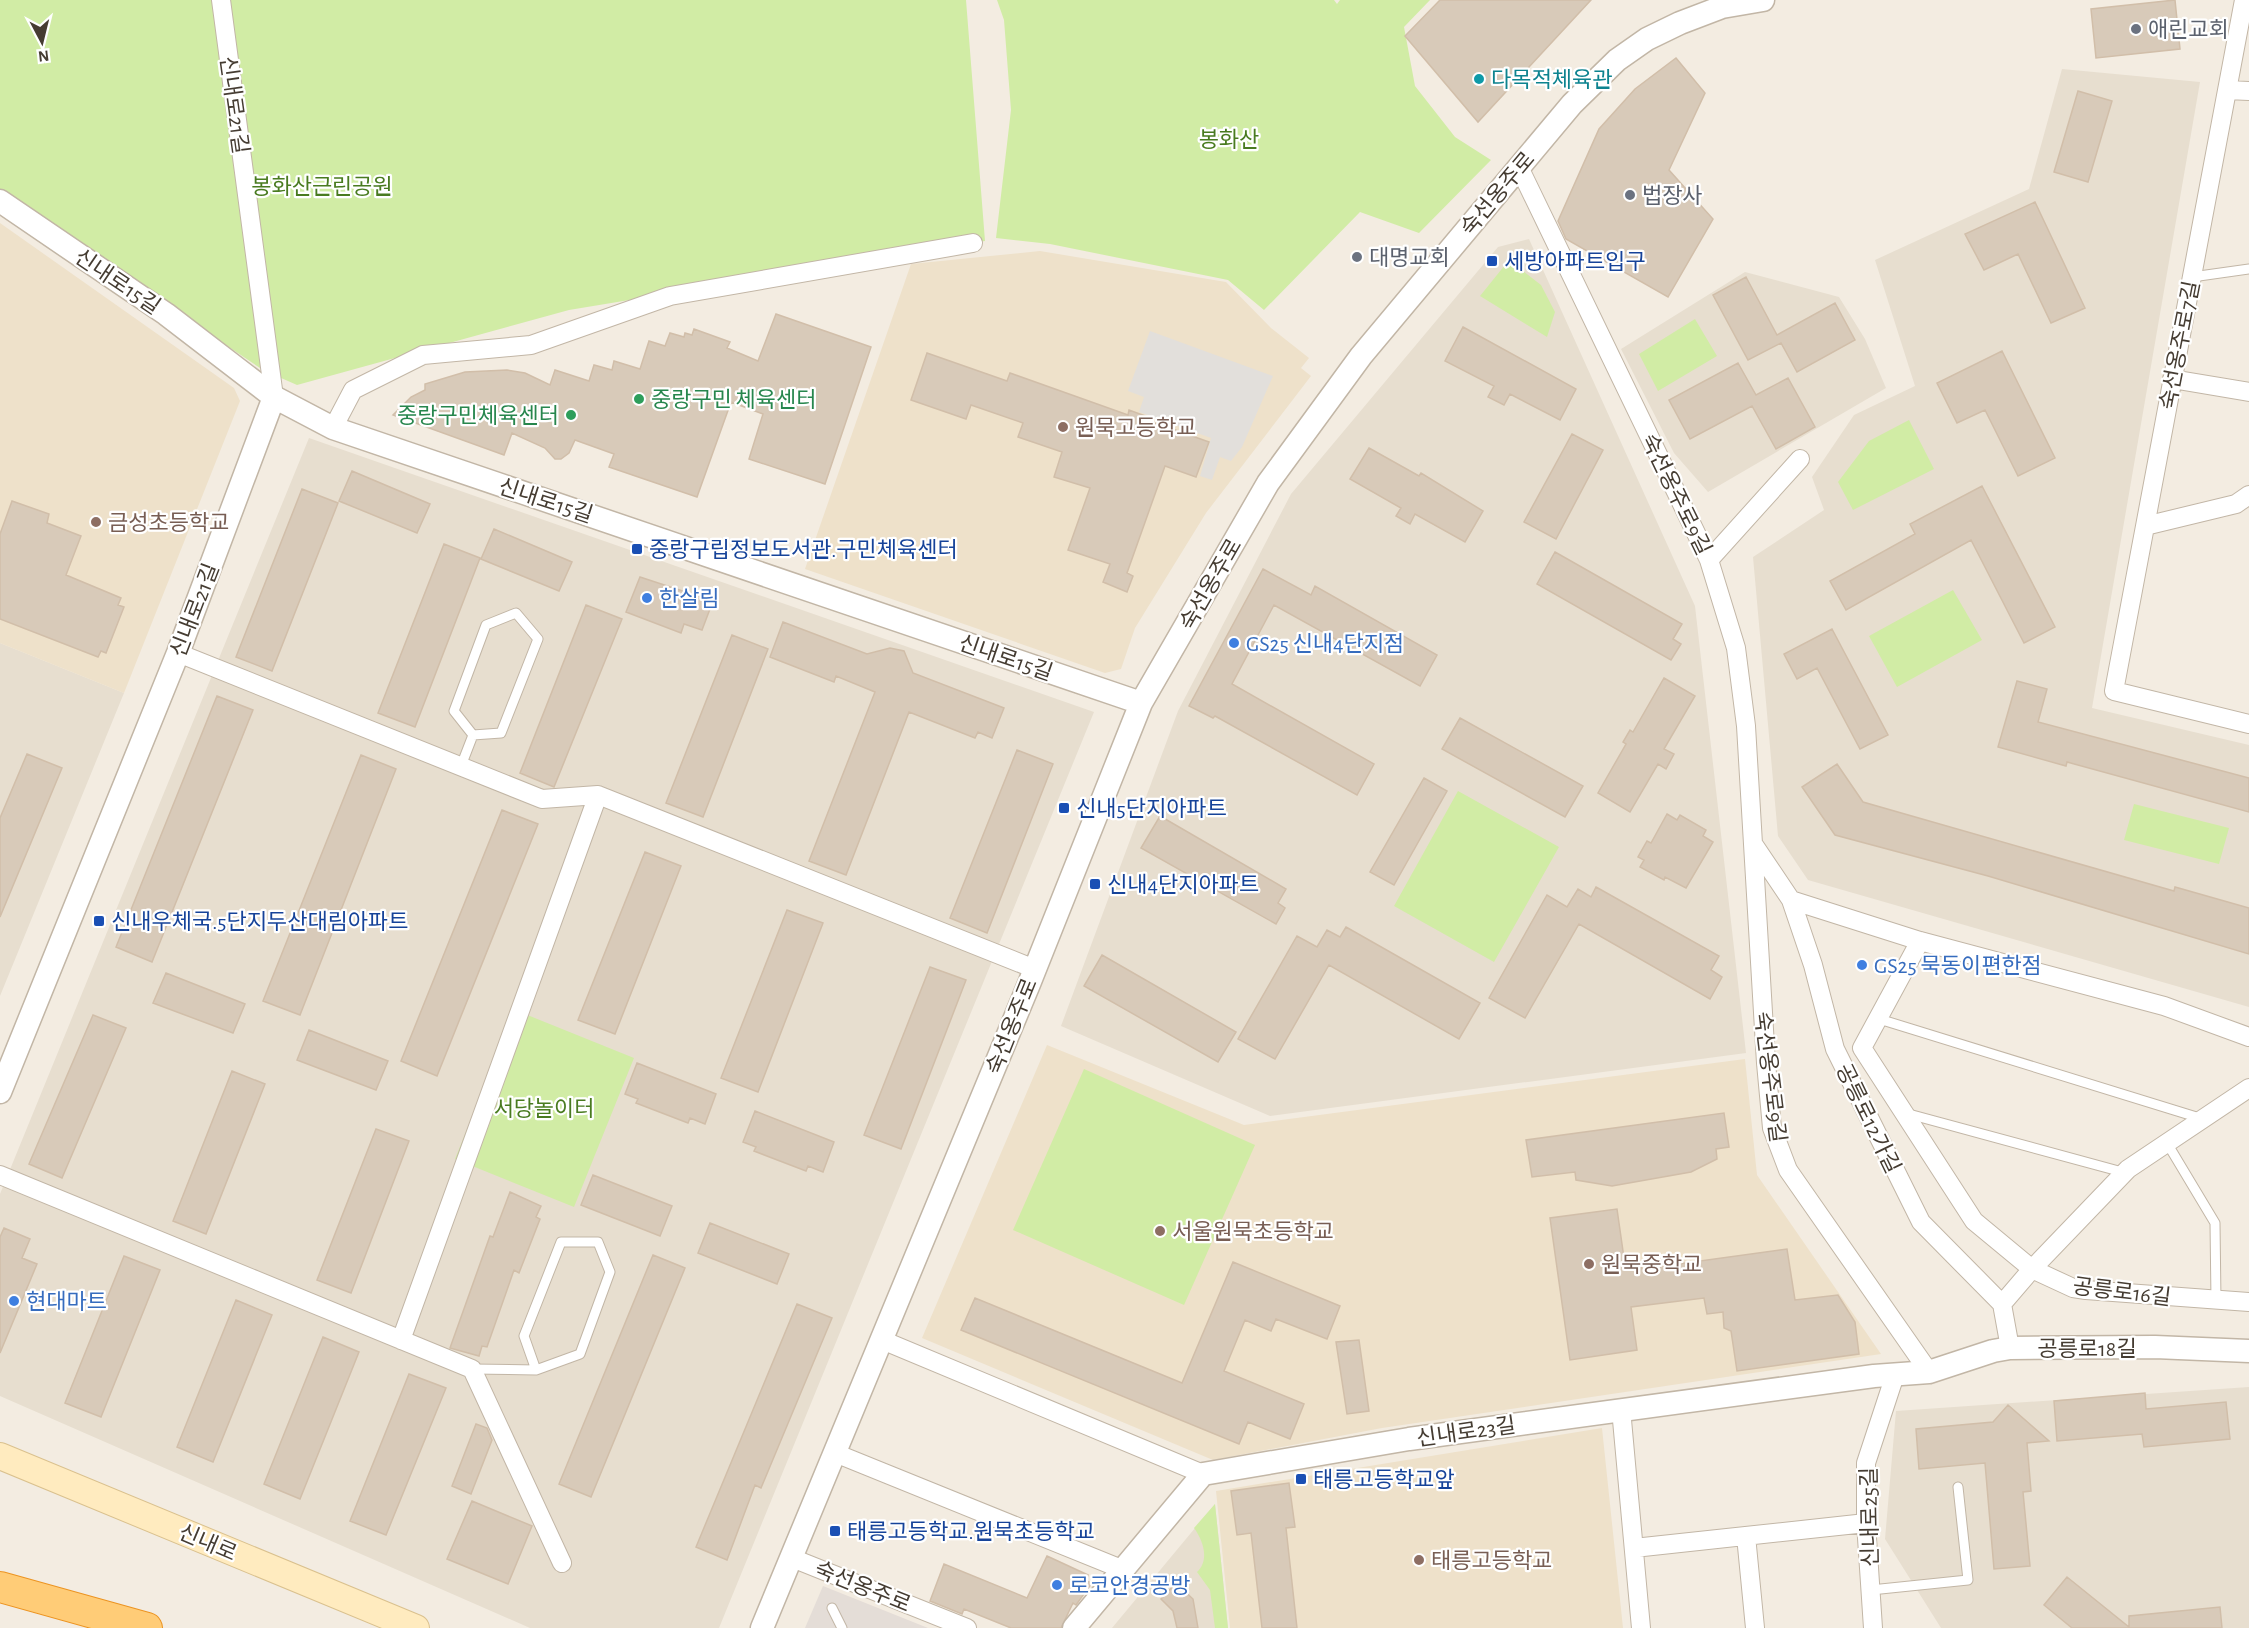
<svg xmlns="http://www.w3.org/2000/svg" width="2249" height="1628" font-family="'Alegreya Sans','Noto Sans KR',sans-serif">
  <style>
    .residential { fill: #e7decf }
    .industrial { fill: #e4ddd7 }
    .education { fill: #eee1ca }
    .green { fill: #d1eca5 }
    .parking { fill: #e2dfdb }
    .building { fill: #d8cab9; stroke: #d1bea9; stroke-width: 1.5 }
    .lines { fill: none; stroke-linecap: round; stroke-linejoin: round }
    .service-casing { stroke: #c2b6a6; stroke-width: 11 }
    .minor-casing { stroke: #c2b6a6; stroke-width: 20 }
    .tertiary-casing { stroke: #c2b6a6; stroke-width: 25 }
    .secondary-casing { stroke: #dac18e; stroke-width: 28 }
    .trunk-casing { stroke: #ec9422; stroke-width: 32 }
    .service { stroke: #fff; stroke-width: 9 }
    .minor { stroke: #fff; stroke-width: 18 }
    .tertiary { stroke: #fff; stroke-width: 22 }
    .secondary { stroke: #ffebbf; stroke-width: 26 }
    .trunk { stroke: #fc7; stroke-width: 30 }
    .worship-dot { fill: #6b7280; stroke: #fff; stroke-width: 2 }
    .culture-dot { fill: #0f9aa8; stroke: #fff; stroke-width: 2 }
    .transit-dot { fill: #1a4fb4; stroke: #fff; stroke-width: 2 }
    .leisure-dot { fill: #2e9e5b; stroke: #fff; stroke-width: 2 }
    .education-dot { fill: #8d6e63; stroke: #fff; stroke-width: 2 }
    .shop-dot { fill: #3f7fe0; stroke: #fff; stroke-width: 2 }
    .labels { text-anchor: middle; stroke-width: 4.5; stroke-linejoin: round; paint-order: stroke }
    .worship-label { font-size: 22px; fill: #5b616d; stroke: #fff; text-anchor: start }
    .culture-label { font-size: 22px; fill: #0d838f; stroke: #fff; text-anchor: start }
    .street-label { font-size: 22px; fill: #453c32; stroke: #fff }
    .park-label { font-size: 22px; fill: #497b20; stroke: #fff }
    .transit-label { font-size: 22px; fill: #164399; stroke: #fff; text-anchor: start }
    .leisure-label { font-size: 22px; fill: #27864d; stroke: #fff; text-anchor: start }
    .education-label { font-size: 22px; fill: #785e54; stroke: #fff; text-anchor: start }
    .shop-label { font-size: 22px; fill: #366cbe; stroke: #fff; text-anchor: start }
  </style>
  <rect width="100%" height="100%" fill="#f3ece1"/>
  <!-- residential -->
  <path class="residential" d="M2062,69l138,13 -108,626 157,37v262l-441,-127 -30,-44 -25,-279 71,-47 -12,-33 42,-62 61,-29 -40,-126 154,-71z
    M1529,239l166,367 51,447 -476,63 -209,-90 117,-315 113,-217 207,-247z
    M1745,272l94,25 26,42 21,49 -178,104 -34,-39 -53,-104z
    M309,438l785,274 -375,916h-189l-530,-232v-202z
    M0,643l124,50 -124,303z
    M2249,1387v241h-308l-56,-89 11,-128z
    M1215,1504l13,124h-116z"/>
  <!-- industrial -->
  <path class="industrial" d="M823,1586l105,42h-123z"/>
  <!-- education -->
  <path class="education" d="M0,223l234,165 6,13 -116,292 -124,-50z
    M1040,251l186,31 45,46 38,30 -8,10 10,8 -105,137 -71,115 -14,41 -16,4 -300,-104 106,-305z
    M1047,1045l197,80 501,-66 12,116 124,179 -499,74 -169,32 -291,-122z
    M1602,1428l21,200h-393l-14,-137z"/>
  <!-- green -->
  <path class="green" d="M0,0h966l19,241 -416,69 -272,75 -34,-15 -263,-177z
    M997,0h337l3,4 3,-4h90l-26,27 11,59 40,51 36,23 -72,73 -59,-21 -96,98 -36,-30 -178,-36 -54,-6 15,-128 -7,-90z
    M1509,260l32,25 14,27 -8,25 -67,-41z
    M1695,319l22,37 -59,35 -19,-37z
    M1909,420l25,49 -81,41 -15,-28 31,-41z
    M1953,590l29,50 -85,47 -28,-51z
    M1458,791l101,56 -65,115 -100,-56z
    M2134,804l95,24 -10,36 -95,-24z
    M515,1010l119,48 -60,149 -119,-48z
    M1084,1069l171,76 -71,160 -171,-75z
    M1215,1504l13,124h-13l-5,-38 -13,-18c13,-12 6,-32 -3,-44z"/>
  <!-- parking -->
  <path class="parking" d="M1150,331l123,45 -31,71 -11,14 -11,-4 -8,23 -12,-4 11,-38 -72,-26 5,-15 -16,-6z"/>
  <!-- building -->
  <path class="building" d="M1440,0h151l-113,122 -73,-86z
    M2175,0l5,49 -84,9 -5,-49z
    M1676,58l29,35 -36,77 44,49 -45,78 -102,-58 -8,-18 41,-92 36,-40z
    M2078,91l34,10 -24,81 -34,-10z
    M2035,202l50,106 -34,15 -33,-69 -34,16 -19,-36z
    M1746,277l31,58 58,-32 20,37 -58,32 -16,-29 -33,17 -35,-65z
    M776,314l95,33 -46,137 -76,-25 14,-45 -32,-12 -34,95 -88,-30 5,-13 -39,-14 -6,13 -8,6h-6l-10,-11 -33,-15 -8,22 -111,-40 18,-18 14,-7v-6l40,-12 42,-2 18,3 25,12 5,-15 34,11 5,-16 18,5 2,-9 26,8 9,-28 16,5 5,-13 14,4 1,-4 7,2 2,-6 36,13 -3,6 31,13z
    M1463,327l113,62 -16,31 -50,-26 -6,11 -16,-8 6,-11 -49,-25z
    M2002,351l53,107 -37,18 -33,-66 -28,13 -20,-40z
    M927,353l80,28 3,-8 118,42 1,-5 19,7 -1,3 62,22 -13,35 -31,-11 -38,107 6,3 -6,16 -24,-10 7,-18 -42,-14 22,-62 -36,-11 8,-25 -44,-15 5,-14 -52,-18 -5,14 -55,-19z
    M1738,363l18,32 32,-17 27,49 -39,22 -24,-43 -62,33 -21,-39z
    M1572,434l31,16 -47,89 -32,-17z
    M1369,448l50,28 2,-3 62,38 -18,31 -50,-28 -5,10 -14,-8 5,-8 -51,-29z
    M352,471l78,33 -13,29 -78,-32z
    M1982,486l73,141 -31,16 -53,-103 -125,70 -16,-29 85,-47 -5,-10z
    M302,489l36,14 -66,168 -36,-14z
    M12,501l37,13 -2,9 34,13 -15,39 55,23 -3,7 6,2 -18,46 -5,-2 -3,6 -98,-38v-85z
    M494,529l78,33 -13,29 -78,-32z
    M444,544l36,14 -65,169 -37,-14z
    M1555,552l127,72 -9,15 8,5 -10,16 -134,-76z
    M1263,569l48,26 4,-9 122,69 -17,31 -146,-81 -42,79 142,80 -17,31 -142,-79 -2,2 -24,-12z
    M640,577l73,24 -11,29 -18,-6 -3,9 -55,-21z
    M586,605l36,14 -68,168 -34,-14z
    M783,622l84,32 23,-6 14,3 9,22 91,35 -12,30 -14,-6 -3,6 -66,-26 -63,163 -37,-14 66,-169 -39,-16 -2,6 -64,-25z
    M1832,629l56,106 -28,14 -43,-81 -20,11 -13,-25z
    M732,635l36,14 -65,168 -37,-14z
    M1664,678l31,18 -31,53 10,5 -8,15 -8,-5 -28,48 -32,-19 28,-49 -3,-2 7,-12 3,2z
    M2017,681l30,8 -9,33 211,56v34l-182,-50 -1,4 -68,-19z
    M217,696l36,14 -101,252 -36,-15z
    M1460,718l123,68 -18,31 -123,-68z
    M1017,750l36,14 -66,169 -37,-15z
    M27,754l35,14 -62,149v-99z
    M361,755l35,14 -96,246 -37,-14z
    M1837,764l26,38 311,89 1,-4 74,21v46l-261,-78 -153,-41 -33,-48z
    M1424,778l23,13 -53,94 -24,-13z
    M502,810l36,14 -101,252 -36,-15z
    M1667,814l10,6 3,-5 26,15 -3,6 10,6 -27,46 -21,-11 -1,3 -24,-13 4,-7 -6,-3 9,-16 4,2z
    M1160,816l126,73 -8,14 7,5 -9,16 -135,-76z
    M645,852l36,14 -66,168 -37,-14z
    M1596,887l123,69 -8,14 11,7 -12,22 -131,-75 -54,94 -36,-20 58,-103 20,12 11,-18 13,8z
    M787,910l36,13 -65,169 -37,-14z
    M1346,927l134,76 -21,36 -130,-74 -54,94 -37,-20 59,-103 20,11 10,-17 13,7z
    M1102,955l134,77 -18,30 -134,-76z
    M930,967l36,13 -65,169 -37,-14z
    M166,973l79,31 -12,29 -80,-30z
    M93,1015l33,13 -64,150 -33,-14z
    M309,1030l79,31 -12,29 -79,-30z
    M637,1063l79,31 -11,30 -15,-6 -2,5 -52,-20 2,-4 -13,-5z
    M232,1071l33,13 -59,150 -33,-13z
    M755,1111l79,31 -11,30 -15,-6 -2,5 -52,-20 2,-4 -13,-5z
    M1724,1113l5,34 -13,2 1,10 -26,13 -79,14 -36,-6 -1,-8 -43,5 -6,-37z
    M376,1129l33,12 -58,152 -34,-13z
    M593,1175l79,31 -12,30 -79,-31z
    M510,1192l31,14 -5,11 4,2 -21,54 -5,-3 -27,77 -5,-1 -3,10 -29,-8 40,-112 3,1z
    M1617,1209l8,56 16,-2 1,6 145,-20 8,51 43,-5 17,27 4,32 -122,17 -6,-40 -7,-3 -1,-16 -16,2 -3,-16 -73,9 6,43 -67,10 -20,-142z
    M710,1223l79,31 -12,30 -79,-31z
    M4,1228l26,11 -8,19 15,6 -37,89v-116z
    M653,1255l32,13 -94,229 -32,-13z
    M124,1256l36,14 -59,147 -36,-14z
    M1233,1262l107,44 -13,33 -51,-20 -5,12 -26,-11 -21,51 80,33 -14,35 -42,-17 -9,22 -278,-114 14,-32 207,85z
    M236,1300l36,15 -59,147 -36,-15z
    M797,1304l35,14 -71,170 -6,-3 -28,75 -31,-13z
    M323,1337l36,15 -59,147 -36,-15z
    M1359,1340l10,71 -22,3 -11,-72z
    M409,1374l37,14 -60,147 -36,-14z
    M2145,1393l1,16 80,-7 4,37 -86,8 -2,-13 -85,7 -3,-40z
    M2008,1405l41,36 -22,2 4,48 -8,1 7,74 -36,3 -9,-106 -66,6 -3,-40 77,-7z
    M476,1424l11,4 5,12 -21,54 -19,-8z
    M1289,1483l6,44 -9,1 11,100h-35l-11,-95 -14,2 -6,-44z
    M472,1501l60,25 -24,58 -61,-25z
    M1047,1556l41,19 -2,6 6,2 -16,22 -3,-2 -12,25h-50l-47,-19 -2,5 -32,-13 14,-37 83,34z
    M2067,1577l62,50v-11l91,-9 2,21h-150l-28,-23z
    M1176,1583l17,16 5,29h-21l-4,-17 -12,-12z"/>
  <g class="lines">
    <defs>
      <path id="service" d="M2192,277l57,-8
        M461,766l12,-31 28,-2 37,-94 -22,-26 -30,12 -32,86 19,24
        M1879,1019l324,100
        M1905,1113l221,60
        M2167,1143l48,80 1,77
        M472,1369l64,1 44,-16 30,-82 -12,-30h-37l-37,94 12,34
        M1871,1590l97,-10 -10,-93
        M832,1608l10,20"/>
      <path id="minor" d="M221,0l53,397
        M2244,0l-130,691 135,33
        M2227,90l22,1
        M1519,167l190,393 27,88 10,78 20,337 6,65 16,42 141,202
        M2172,379l77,13
        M333,428l20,-38 70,-35 108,-10 139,-49 303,-53
        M2145,526l91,-22 13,-9
        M1709,560l91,-101
        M178,653l364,146 56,-4 437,174
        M1754,845l37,55 129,41 244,65 85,31
        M1791,900l22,65 22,84 86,173 81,82
        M1920,941l-58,107 112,173 58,48 41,19 13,2 163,12
        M0,1175l472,194 90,194
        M401,1340l197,-545
        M882,1340l321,134
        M2010,1348l-8,-44 30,-35 96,-100 121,-81
        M1621,1409l20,219
        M835,1453l289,117
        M1746,1536l9,92
        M1634,1548l232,-25
        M792,1558l175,70
        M1873,1628l-7,-105v-60l29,-88"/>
      <path id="tertiary" d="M0,201l166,113 108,83 59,31 808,275
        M0,1092l178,-439 96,-256
        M762,1628l267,-644 112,-281 127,-220 93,-127 211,-252 45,-44 30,-21 33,-16 42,-16 41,-7
        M1074,1628l129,-154 206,-35 465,-63 55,-4 64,-21 17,-3 145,-1 94,4"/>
      <path id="secondary" d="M0,1456l416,172"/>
      <path id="trunk" d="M0,1587l147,41"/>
    </defs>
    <!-- service casing -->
    <use href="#service" class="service-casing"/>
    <!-- minor casing -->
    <use href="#minor" class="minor-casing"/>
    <!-- tertiary casing -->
    <use href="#tertiary" class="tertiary-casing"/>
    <!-- secondary casing -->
    <use href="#secondary" class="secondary-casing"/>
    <!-- trunk casing -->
    <use href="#trunk" class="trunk-casing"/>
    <!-- service -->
    <use href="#service" class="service"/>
    <!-- minor -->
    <use href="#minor" class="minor"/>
    <!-- tertiary -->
    <use href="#tertiary" class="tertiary"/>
    <!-- secondary -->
    <use href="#secondary" class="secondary"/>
    <!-- trunk -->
    <use href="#trunk" class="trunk"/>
  </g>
  <!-- markers -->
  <g class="worship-dot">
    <circle cx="2136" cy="29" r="6"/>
    <circle cx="1630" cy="195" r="6"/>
    <circle cx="1357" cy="257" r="6"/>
  </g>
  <circle class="culture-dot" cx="1479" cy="79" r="6"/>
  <g class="transit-dot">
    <rect x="1486" y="255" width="12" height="12" rx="3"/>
    <rect x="631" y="543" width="12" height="12" rx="3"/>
    <rect x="1058" y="802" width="12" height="12" rx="3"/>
    <rect x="1089" y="878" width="12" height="12" rx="3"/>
    <rect x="93" y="915" width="12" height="12" rx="3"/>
    <rect x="1295" y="1473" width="12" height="12" rx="3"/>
    <rect x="829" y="1525" width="12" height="12" rx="3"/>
  </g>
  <g class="leisure-dot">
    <circle cx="639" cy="399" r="6"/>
    <circle cx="571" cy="415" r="6"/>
  </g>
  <g class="education-dot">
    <circle cx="1063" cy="427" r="6"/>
    <circle cx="96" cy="522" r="6"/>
    <circle cx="1160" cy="1231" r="6"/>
    <circle cx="1589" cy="1264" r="6"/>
    <circle cx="1419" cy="1560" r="6"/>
  </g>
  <g class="shop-dot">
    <circle cx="647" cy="598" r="6"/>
    <circle cx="1234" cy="643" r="6"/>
    <circle cx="1862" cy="965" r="6"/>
    <circle cx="14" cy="1301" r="6"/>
    <circle cx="1057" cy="1585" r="6"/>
  </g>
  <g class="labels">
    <!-- worship labels -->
    <g class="worship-label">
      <text x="2148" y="37">애린교회</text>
      <text x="1642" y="203">법장사</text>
      <text x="1369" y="265">대명교회</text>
    </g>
    <!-- culture labels -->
    <g class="culture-label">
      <text x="1491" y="87">다목적체육관</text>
    </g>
    <!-- street labels -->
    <g class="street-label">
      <text transform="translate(235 105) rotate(82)" y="8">신내로21길</text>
      <text transform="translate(1497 193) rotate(-50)" y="8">숙선옹주로</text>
      <text transform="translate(118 281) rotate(34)" y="8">신내로15길</text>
      <text transform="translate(2179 345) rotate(-79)" y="8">숙선옹주로7길</text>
      <text transform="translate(1677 494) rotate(64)" y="8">숙선옹주로9길</text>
      <text transform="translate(546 500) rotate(18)" y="8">신내로15길</text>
      <text transform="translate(1210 584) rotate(-60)" y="8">숙선옹주로</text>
      <text transform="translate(194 610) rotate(-69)" y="8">신내로21길</text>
      <text transform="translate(1006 657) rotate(19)" y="8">신내로15길</text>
      <text transform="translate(1011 1026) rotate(-68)" y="8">숙선옹주로</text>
      <text transform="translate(1771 1077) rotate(83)" y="8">숙선옹주로9길</text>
      <text transform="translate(1869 1118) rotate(64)" y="8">공릉로12가길</text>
      <text transform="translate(2122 1291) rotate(7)" y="8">공릉로16길</text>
      <text x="2087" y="1356">공릉로18길</text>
      <text transform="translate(1466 1431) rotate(-8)" y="8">신내로23길</text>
      <text transform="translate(1869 1517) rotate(-91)" y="8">신내로25길</text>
      <text transform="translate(208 1542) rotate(23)" y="8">신내로</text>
      <text transform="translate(863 1586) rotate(22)" y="8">숙선옹주로</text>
    </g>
    <!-- park labels -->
    <g class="park-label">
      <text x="1229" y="147">봉화산</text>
      <text x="322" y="194">봉화산근린공원</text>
      <text x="544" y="1116">서당놀이터</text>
    </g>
    <!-- transit labels -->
    <g class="transit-label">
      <text x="1504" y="269">세방아파트입구</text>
      <text x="649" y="557">중랑구립정보도서관.구민체육센터</text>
      <text x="1076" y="816">신내5단지아파트</text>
      <text x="1107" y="892">신내4단지아파트</text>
      <text x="111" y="929">신내우체국.5단지두산대림아파트</text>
      <text x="1313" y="1487">태릉고등학교앞</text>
      <text x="847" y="1539">태릉고등학교.원묵초등학교</text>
    </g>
    <!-- leisure labels -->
    <g class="leisure-label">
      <text x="651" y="407">중랑구민 체육센터</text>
      <text x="559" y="423" text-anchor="end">중랑구민체육센터</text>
    </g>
    <!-- education labels -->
    <g class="education-label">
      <text x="1075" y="435">원묵고등학교</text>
      <text x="108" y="530">금성초등학교</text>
      <text x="1172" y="1239">서울원묵초등학교</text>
      <text x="1601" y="1272">원묵중학교</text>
      <text x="1431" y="1568">태릉고등학교</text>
    </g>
    <!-- shop labels -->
    <g class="shop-label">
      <text x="659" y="606">한살림</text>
      <text x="1246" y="651">GS25 신내4단지점</text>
      <text x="1874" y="973">GS25 묵동이편한점</text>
      <text x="26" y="1309">현대마트</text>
      <text x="1069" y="1593">로코안경공방</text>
    </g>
  </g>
  <!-- north arrow -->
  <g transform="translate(42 42) rotate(173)" stroke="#ffffff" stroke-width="4.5" paint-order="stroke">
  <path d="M0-4.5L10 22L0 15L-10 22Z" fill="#453c32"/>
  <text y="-9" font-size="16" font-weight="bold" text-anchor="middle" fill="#453c32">N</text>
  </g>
</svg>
